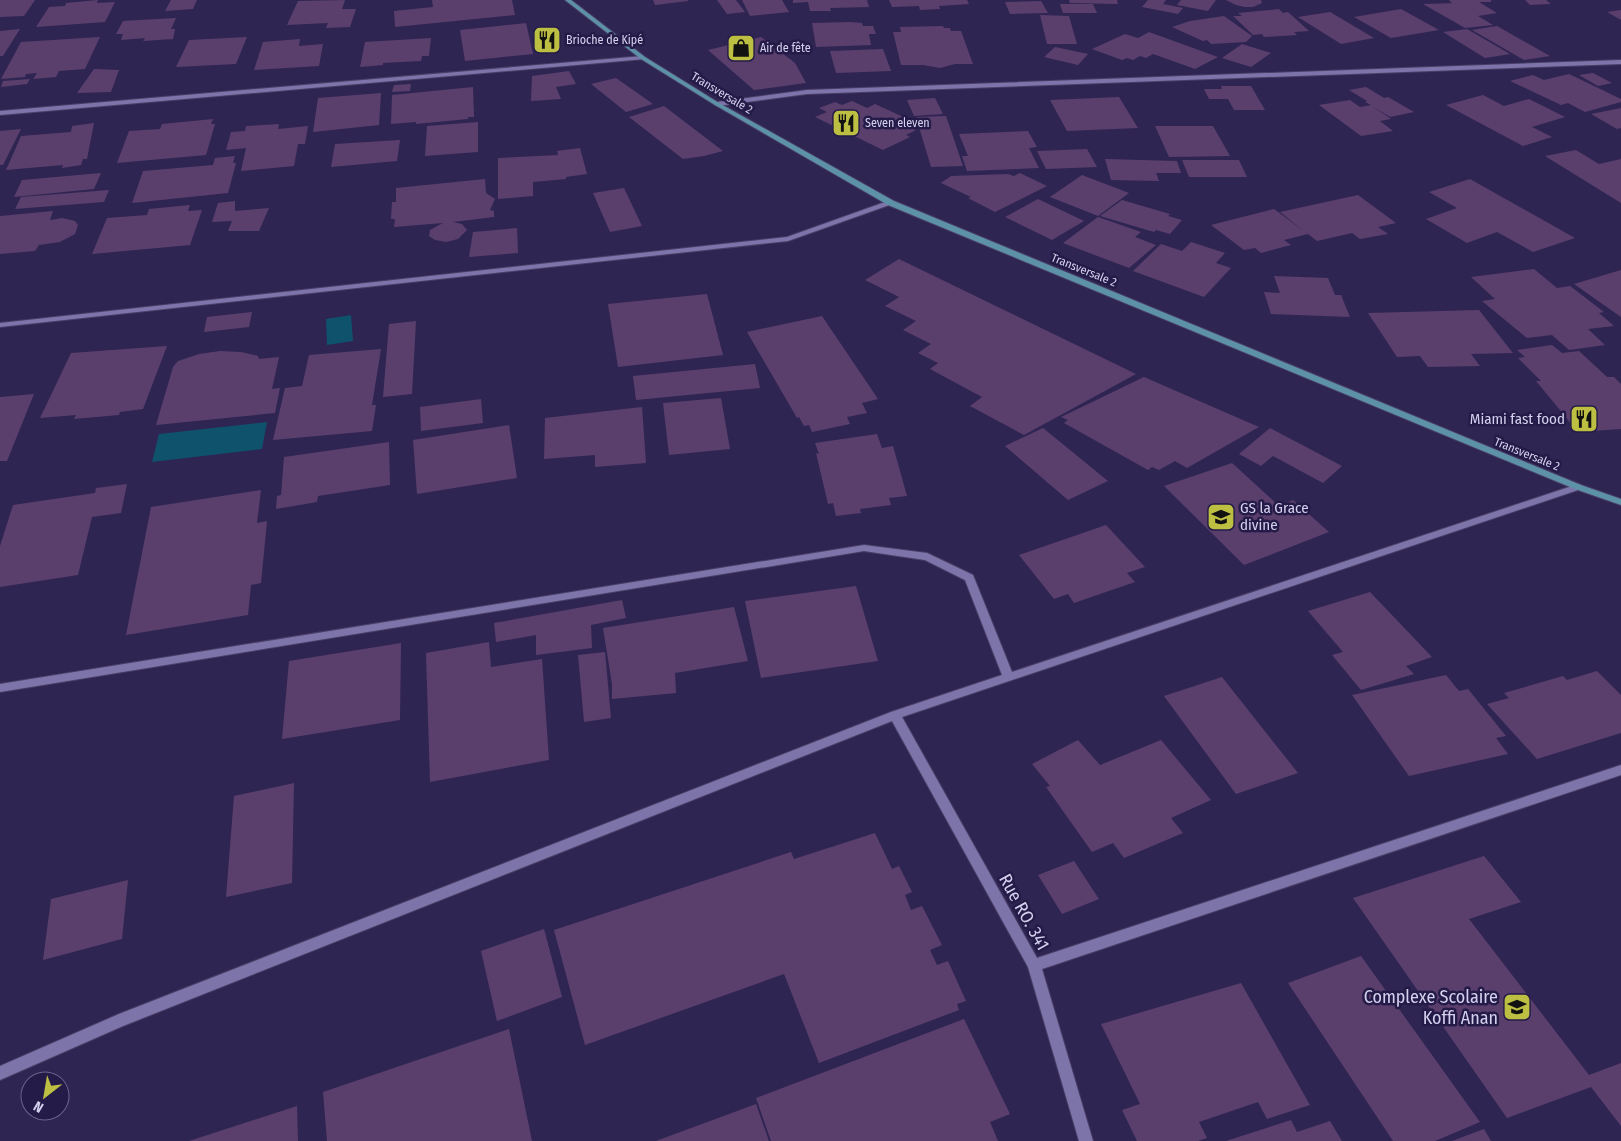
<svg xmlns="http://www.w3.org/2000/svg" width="1621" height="1141" font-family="'Fira Sans Condensed',sans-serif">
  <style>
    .water { fill: #0e526c }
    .building { fill: #5a3f6d }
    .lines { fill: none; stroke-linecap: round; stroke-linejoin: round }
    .minor-casing { stroke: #493f67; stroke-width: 2 }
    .secondary-casing { stroke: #493f67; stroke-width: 2 }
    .minor { fill: #7d75aa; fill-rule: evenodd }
    .secondary { fill: #5d91a8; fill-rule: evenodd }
    .labels { text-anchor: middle; stroke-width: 5; stroke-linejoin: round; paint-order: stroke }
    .far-poi-label { font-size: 12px; fill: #d4d1ee; stroke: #251b48; text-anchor: start }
    .far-street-label { font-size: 12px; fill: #d4d1ee; stroke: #251b48 }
    .poi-label { font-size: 15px; fill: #d4d1ee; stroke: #251b48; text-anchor: end }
    .near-street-label { font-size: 18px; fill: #d4d1ee; stroke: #251b48 }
    .near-poi-label { font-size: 18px; fill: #d4d1ee; stroke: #251b48; text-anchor: end }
  </style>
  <rect width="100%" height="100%" fill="#2f2553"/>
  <!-- water -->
  <path class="water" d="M351,315l2,26 -26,4 -1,-26z
    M267,422l-5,27 -110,13 7,-28z"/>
  <!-- building -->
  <path class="building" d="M0,0h35l-11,16 -24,1z
    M98,0l-1,3 18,-1 -10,20 -69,5 13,-20 16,-1 1,-3z
    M171,0h26l-4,9 -28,2z
    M345,0l-3,9h14l-6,18 -24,1 2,-5 -41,2 11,-24z
    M432,0h80l3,15 -120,12 -1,-16 39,-4z
    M653,0h35v1l-33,4z
    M717,0h19l9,12 -18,2z
    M742,0h40l7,12 -39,4z
    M793,0h74l2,7 -39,1 1,3h-21l-2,-9 -15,1z
    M889,0h78l2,4 -30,2 1,3 -20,1 -1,-4 -27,1z
    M1069,0h48l1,4 -48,-1z
    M1148,0h18l-3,4 20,4 -5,6 -36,-7z
    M1181,0h35l-8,11 -31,-6z
    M1226,0h35l1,3 -9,4h-8l-9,-2z
    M1449,0h42v2h-12l18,11 -19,3 15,9 -28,3 -42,-24 35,-1h-6z
    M1525,0h21l5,4 -21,1z
    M1041,1l7,12 -38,1 -5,-12z
    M1060,4h33l4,9h-34z
    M1279,9l4,4 5,-1 21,19 -15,1 3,3 -33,2 -2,-3 -9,1 -20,-19h9l-4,-3z
    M1401,9l38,21 -48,8 -37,-21z
    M1621,10v10l-14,-8z
    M1330,12l44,26 -33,6 -43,-27z
    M1040,15l29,1 8,28h-30z
    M1224,16l28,20 -6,6 -35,2 -4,-4 -4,1 -31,-14 18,-6z
    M176,18l-5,11h4l-2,10 -30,2 2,-3 -24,2 2,-6h-7l7,-13z
    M850,22l12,1 1,3h10l3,8h-7l2,11 -55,2 -4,-24z
    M526,23l7,31 -68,7 -5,-31z
    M943,26l1,2h6l1,3h10l12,33h-18l-15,4 -17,-3h-22l-8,-33h8l-1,-5z
    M1497,26l53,30 -26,4 -52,-30z
    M20,29l-17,27h-3v-25z
    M1467,29l43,25 -25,4 -42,-26z
    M1149,32l69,25 -23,12 -42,-15 -7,4 -6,-2 -7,4 -6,-2 -5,2 -30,-11 33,-15 13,4z
    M100,37l-15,32 -26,2 -3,6 -23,2 4,-6 -11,1 -1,3 -24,2 20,-37z
    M247,37l-11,27 -60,3 13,-27z
    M761,37l34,26 11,20 -52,7 -46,-40z
    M431,38l-2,18h-7l-1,5 -38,2v2l-23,2 5,-25z
    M300,39l-1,7 24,-2 -4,22 -65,4 9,-28z
    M1242,44l29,9 -20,14 -29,-9z
    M1055,47l33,7 -10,11 -34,-8z
    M883,49l8,22 -55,2 -6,-22z
    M94,69l25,1 -8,22 -34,1z
    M569,71l7,13 -20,3 5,12 -30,2 1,-25z
    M1593,73l19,10 -14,3 -19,-11z
    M1569,74l52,25v3l-36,10 -17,-9 -7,2 -51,-24 23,-6 11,5z
    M616,78l37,26 -27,8 -35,-28z
    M30,79l-3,5 -26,3 2,-6z
    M411,84l-1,7 -18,1 2,-7z
    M1221,86h30l14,24h-31l-6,-11h-19l-5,-10h18z
    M473,87l1,30h-6v2l-52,5v-2l-25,2 1,-29z
    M1366,87l18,11 4,-1 26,15 -24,5 -18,-11 19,13 -11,2 13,10 -32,5 -42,-31 31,-5 10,7 11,-2 -6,-3 2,-1 -18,-11z
    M381,93l-2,32 -66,7 5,-34z
    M1483,95l21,11 25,-7 36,18 -33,10 20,10 -29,9 -77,-41z
    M1119,97l19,31 -71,3 -17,-31z
    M935,98l8,16 -29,2 -7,-16z
    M852,101l15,7 8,-4 37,17 -7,4 11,5 -10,5 4,2 -27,13 -68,-33 12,-5 -8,-4 16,-6 7,3z
    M664,106l59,45 -19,5 -21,3 -54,-42z
    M1621,108v20l-4,1 -26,-15z
    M946,116l17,50 -32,1 -15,-50z
    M213,119l-2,5h4l-9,31 -89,8 12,-32 31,-2 2,-5z
    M478,122v30l-53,4 2,-30z
    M94,123l-7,36h-4l-2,6 -19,3 1,-3 -57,5 15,-34 50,-4 1,-6z
    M279,124l-1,5 30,-3 -3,18h-7l-4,22 -53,5 5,-23 -20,2 5,-18 14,-1 1,-5z
    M1155,126h58l17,30 -61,1z
    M21,129l-18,36h-3v-34z
    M1028,131l9,16 -8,1 10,20 -72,3 -5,-15h6l-9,-22z
    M400,140l-3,21 -66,6 4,-23z
    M580,148l7,26 -21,3v2l-33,3v14l-35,3v-41l60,-3 -1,-4z
    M1087,149l10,18 -51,2 -9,-18z
    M1576,150l23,14 22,-5v44l-76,-47z
    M235,156l-2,7h3l-8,30 -96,10 11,-32 70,-6 2,-7z
    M1105,159l72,2 4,12h-25l3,8 -48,-1z
    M1182,160h57l8,17h-58z
    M101,173l-7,16 -80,8 8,-17z
    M1020,173l27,13 -52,26 -27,-14 3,-1 -30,-14 10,-7 57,-2 6,2z
    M1082,175l47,18 -31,23 -48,-19z
    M485,179l1,14 9,6 -5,11 4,1v6l-41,5 9,2 5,6 -9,9 -12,3 -11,-2 -6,-4 1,-6 13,-7 -49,4 1,-8h-4l1,-17h4v-14z
    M1470,179l105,59 -42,14 -36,-20 -30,11 -41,-24 31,-11 -28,-16z
    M624,188l18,38 -32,6 -17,-39z
    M109,190l-5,12 -89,7 6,-12z
    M1358,195l38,28 -18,4 10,7 -28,5 -8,-6 -35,8 -9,-7 -24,6 7,5 -30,8 -6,-5 -11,2 -33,-25 63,-16 30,22 -24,-19z
    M1038,199l46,22 -32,19 -47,-23z
    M1122,200l48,14 -2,2 14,4 -12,14 -14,-4 -2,2 -54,-16z
    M235,201v10l34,-3 -10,23h-31l4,-10 -20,1 6,-19z
    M190,205l-2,6 14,-1 -12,35 -98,9 15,-36 40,-3 2,-6z
    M53,211l-3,9 12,-2 13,3 3,4 -3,9 -15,8 -21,3 -4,6 -35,3v-38z
    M1098,217l43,15 -6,5 21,8 -27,23 -66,-25z
    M517,228l1,25 -49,4 4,-25z
    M1191,242l34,11 -9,10 15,5 -27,29 -71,-26 28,-27 21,7z
    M899,259l237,115 -112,61 -54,-29 12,-9 -52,-28 8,-6 -20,-10 13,-9 -28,-14 13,-9 -31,-15 14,-9 -34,-17z
    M1534,269l23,19 13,-2 34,26 -5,1 15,13 -26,3 17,16 -36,5 -17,-15 -25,3 -45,-37 13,-2 -24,-22z
    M1621,270v47l-47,-33z
    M1274,276l54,2 7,17h6l9,22 -79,-3 -7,-22 16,1z
    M707,294l16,61 -105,12 -10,-63z
    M1479,310l34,43 -42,1 9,12 -52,1 -8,-11 -23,1 -29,-44z
    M252,312l-3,15 -45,5 3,-15z
    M822,316l56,83 -16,4 5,10 -20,4 3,7 -38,8 -3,-7 -5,1 -5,-9 -2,1 -50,-86z
    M416,321l-4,73 -29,3 6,-73z
    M1552,345l10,8 17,-2 28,26h7l7,7v45l-43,3 -42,-51h5l-23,-23 7,-1 -8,-7z
    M167,346l-24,63 -23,3 -1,3 -45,4 2,-4 -36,3 31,-65z
    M381,349l-9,56h4l-4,26 -99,9 12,-52 17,-2 7,-31z
    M220,351l21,1 17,4 1,3 20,-2 -7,32 8,-1 -5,25 -119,12 17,-58 5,-6 21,-7z
    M755,364l5,24 -124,12 -3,-24z
    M1144,377l115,50 -72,41 -12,-7 -16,9 -7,-3 -4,3 -84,-47 4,-3 -7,-3z
    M34,394l-27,67h-7v-64z
    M721,398l9,51 -61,6 -6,-52z
    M481,399l2,24 -62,8 -1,-24z
    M642,407l4,56 -51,4v-12l-51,4 1,-41z
    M509,425l8,53 -100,16 -4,-54z
    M1043,428l65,53 -40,19 -63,-54z
    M1270,428l72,38 -19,17 -50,-27 -12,10 -22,-12z
    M877,434l5,14 11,-2 14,50 -18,2 2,7 -31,4 1,4 -25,3 -3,-13 -5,1 -12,-51 3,1 -4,-11z
    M389,442l1,43 -72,11 -1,6 -41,7 1,-13 4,-1 3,-38z
    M1232,463l47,43 14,-6 36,32 -85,33 -80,-79z
    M127,484l-6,29 -29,4 -14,58 -78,12v-41l13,-41 82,-12 1,-5z
    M261,490l-4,33 10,-2 -6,62 -10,2 -3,30 -122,20 25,-128z
    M1106,525l39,42 -18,6 8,9 -61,21 -6,-9 -14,5 -35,-44z
    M856,586l22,75 -117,17 -16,-77z
    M1370,592l62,65 -26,9 8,8 -53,16 -29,-35 11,-3 -35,-41z
    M622,600l4,18 -35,7 1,23 -56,7v-20l-40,7 -2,-19z
    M734,607l14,54 -73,12 1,20 -64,6v-15l-9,-56z
    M489,642l2,25 51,-8 7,101 -119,22 -4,-129z
    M401,643l-1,77 -118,19 7,-78z
    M605,652l6,66 -27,4 -6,-67z
    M1597,671l24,24v38l-84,26 -50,-55 22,-6 -5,-5 59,-17 4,4z
    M1446,675l13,16 9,-2 38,47 -10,2 12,16 -99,22 -57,-81z
    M1222,677l76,96 -62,21 -72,-98z
    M1078,740l22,25 61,-25 50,60 -40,18 12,15 -59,25 -11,-15 -21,9 -46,-65 4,-1 -18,-22z
    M294,783l-2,100 -66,14 8,-101z
    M875,833l17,36 7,-3 13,26 -7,3 6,15 11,-4 20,39 -12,5 7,15 11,-4 18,40 -9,3 2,6 -140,53 -35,-89 -199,71 -31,-115 237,-78 3,7z
    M1484,856l37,46 -52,17 120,156 32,-12v63l-30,-39 -84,31 -154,-220z
    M1074,861l25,38 -37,15 -24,-39z
    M128,880l-6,59 -79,21 8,-61z
    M544,929l18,68 -65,24 -16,-70z
    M1361,956l119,166 -45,19h-42l-105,-158z
    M1241,983l69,122 -43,14 -9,-17 -59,20 8,16 -9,3h-61l-15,-31 18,-6 -39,-80z
    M964,1019l46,95 -20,8 8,19h-227l-15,-43z
    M509,1029l23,112h-205l-4,-49z
    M756,1104l13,37h-113z
    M297,1106l1,35h-109z
    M1291,1120l6,12 33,-11 12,20h-116z
    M1484,1129l7,12h-39z"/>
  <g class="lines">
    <defs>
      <path id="minor" d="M643,56l3,2 -1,1 -645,56v-4z
        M1621,60v4l-814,30 -90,12 -3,-2 3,-2 90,-12z
        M888,201l7,2 -107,38 -788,86v-4l787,-86z
        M1578,484l3,1 2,2 -2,2 -679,228 135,241 584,-193v10l-579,194 51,172h-14l-51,-174 -136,-246 -769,305 -123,54v-14l119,-52 772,-302 111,-37 -37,-95 -40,-20 -61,-9 -864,141v-8l864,-139 63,8 46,22 39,97z"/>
      <path id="secondary" d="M565,0h6l74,57 74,46 175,98 687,284 40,14v6l-46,-16 -687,-284 -173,-100 -74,-46z"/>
    </defs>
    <!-- minor casing -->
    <use href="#minor" class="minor-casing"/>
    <!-- secondary casing -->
    <use href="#secondary" class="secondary-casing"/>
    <!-- minor -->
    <use href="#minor" class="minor"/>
    <!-- secondary -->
    <use href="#secondary" class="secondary"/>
  </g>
  <!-- icons -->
  <defs>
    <symbol id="restaurant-square" viewBox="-11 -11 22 22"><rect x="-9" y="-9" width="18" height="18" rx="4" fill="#bdbf43" stroke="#251b48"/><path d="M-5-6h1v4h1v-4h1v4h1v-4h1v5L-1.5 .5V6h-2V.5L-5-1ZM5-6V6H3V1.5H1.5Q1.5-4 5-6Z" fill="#111"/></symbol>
    <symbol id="shop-square" viewBox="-11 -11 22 22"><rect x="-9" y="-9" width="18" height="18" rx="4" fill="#bdbf43" stroke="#251b48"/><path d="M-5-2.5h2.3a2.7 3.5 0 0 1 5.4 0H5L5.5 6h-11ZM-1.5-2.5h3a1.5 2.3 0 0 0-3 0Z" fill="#111"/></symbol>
    <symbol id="school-square" viewBox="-11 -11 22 22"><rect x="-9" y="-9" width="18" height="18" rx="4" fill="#bdbf43" stroke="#251b48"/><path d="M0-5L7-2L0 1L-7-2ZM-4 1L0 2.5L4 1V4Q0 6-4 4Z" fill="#111"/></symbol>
  </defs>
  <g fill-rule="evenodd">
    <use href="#restaurant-square" x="531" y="24" width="32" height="32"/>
    <use href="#shop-square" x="725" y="32" width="32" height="32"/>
    <use href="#restaurant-square" x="830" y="107" width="32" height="32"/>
    <use href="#restaurant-square" x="1568" y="403" width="32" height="32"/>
    <use href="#school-square" x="1205" y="501" width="32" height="32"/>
    <use href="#school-square" x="1501" y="991" width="32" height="32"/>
  </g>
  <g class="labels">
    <!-- far-poi labels -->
    <g class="far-poi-label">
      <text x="566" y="44">Brioche de Kipé</text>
      <text x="760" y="52">Air de fête</text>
      <text x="865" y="127">Seven eleven</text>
    </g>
    <!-- far-street labels -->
    <g class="far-street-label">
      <text transform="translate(722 93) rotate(31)" y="4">Transversale 2</text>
      <text transform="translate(1084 270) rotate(22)" y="4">Transversale 2</text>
      <text transform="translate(1527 454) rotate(22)" y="4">Transversale 2</text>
    </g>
    <!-- poi labels -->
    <g class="poi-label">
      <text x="1565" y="424">Miami fast food</text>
      <text x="1240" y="513" text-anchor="start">GS la Grace<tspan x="1240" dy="17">divine</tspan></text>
    </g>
    <!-- near-street labels -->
    <g class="near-street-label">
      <text transform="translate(1024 912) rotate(61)" y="6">Rue RO. 341</text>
    </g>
    <!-- near-poi labels -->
    <g class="near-poi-label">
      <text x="1498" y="1003">Complexe Scolaire<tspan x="1498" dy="21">Koffi Anan</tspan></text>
    </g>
  </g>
  <!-- north arrow -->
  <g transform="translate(45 1096) rotate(211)"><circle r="24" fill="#251b48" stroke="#6b648a"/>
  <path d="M0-4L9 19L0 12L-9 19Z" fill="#bdbf43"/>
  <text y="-8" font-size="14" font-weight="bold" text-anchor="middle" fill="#d4d1ee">N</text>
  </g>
</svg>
